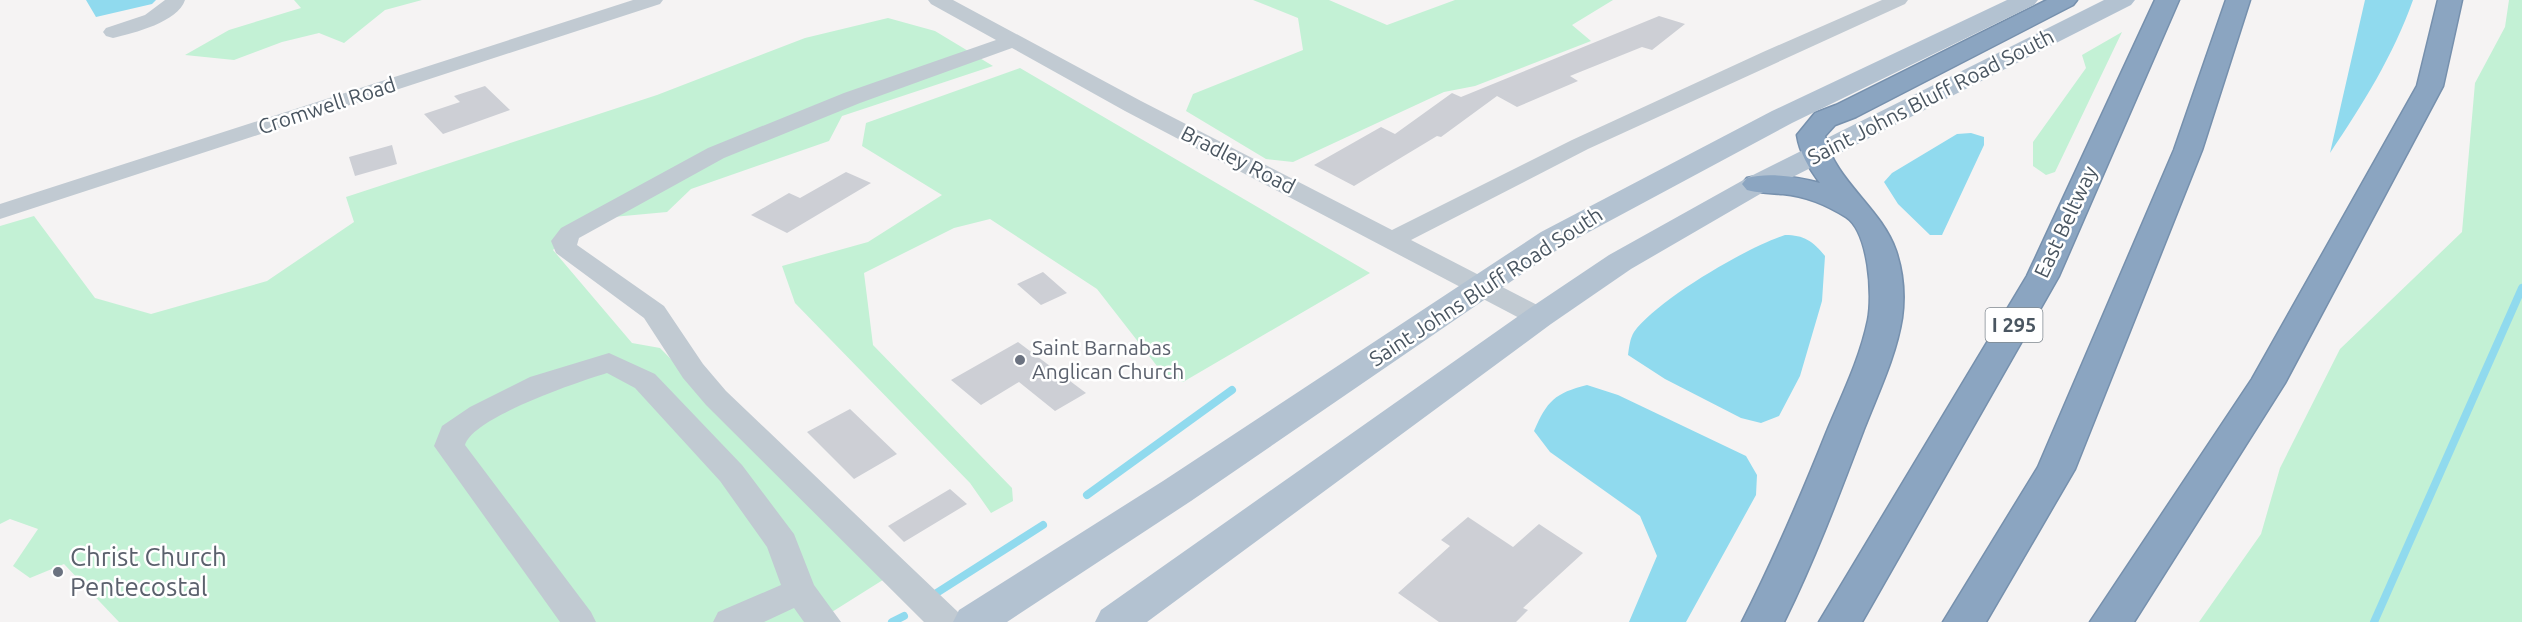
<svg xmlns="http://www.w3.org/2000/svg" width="2522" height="622" font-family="Ubuntu,sans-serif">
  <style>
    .green { fill: #c3f1d5 }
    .water { fill: #90daee }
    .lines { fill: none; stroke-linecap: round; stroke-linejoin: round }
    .stream { stroke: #90daee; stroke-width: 8 }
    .building { fill: #cdcfd5 }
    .highway-casing { stroke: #7690ad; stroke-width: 3 }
    .minor { fill: #c1cad2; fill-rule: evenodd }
    .major { fill: #b3c2d1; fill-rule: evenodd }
    .highway { fill: #8ba5c1; fill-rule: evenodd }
    .worship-dot { fill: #6b7280; stroke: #fff; stroke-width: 2 }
    .labels { text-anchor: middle; stroke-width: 5; stroke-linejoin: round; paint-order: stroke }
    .shield { fill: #fff; stroke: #808990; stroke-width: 1.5 }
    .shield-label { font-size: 20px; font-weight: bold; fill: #4a5661 }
    .street-label { font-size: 21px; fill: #4a5661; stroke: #fff }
    .worship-label { font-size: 21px; fill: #5b616d; stroke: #fff; text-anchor: start }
    .near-worship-label { font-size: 26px; fill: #5b616d; stroke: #fff; text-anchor: start }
  </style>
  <rect width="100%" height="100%" fill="#f5f3f3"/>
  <!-- green -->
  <path class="green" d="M294,0h128l-37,10 -41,33 -25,-10 -37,9 -48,18 -49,-5 44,-25 72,-22z
    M1253,0h76l58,25 68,-25h158l-41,25 19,16 -116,45 -31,6 -151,70 -27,-3 -80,-48 7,-17 110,-44 -5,-32z
    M2509,0h13v622h-323l62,-88 19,-66 60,-119 122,-117 13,-149 30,-56z
    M888,18l47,13 58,35 -151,50 -13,25 -138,48 -24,23 -87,8 -27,30 79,93 28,5 226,230 -70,44h-697l-55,-58 -34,14 -17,-12 25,-37 -28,-10 -10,5v-298l34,-10 61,82 56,16 116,-33 87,-59 -8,-25 311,-102 148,-57z
    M2122,32l-67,140 -9,3 -13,-9v-24l53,-74 -4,-13z
    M1020,68l350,205 -187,109 -19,-7 -67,-86 -107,-70 -36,9 -90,45 9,72 139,143 1,13 -22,12 -21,-30 -175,-180 -13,-37 86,-24 74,-47 -80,-49 4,-23z"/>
  <!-- water -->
  <path class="water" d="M86,0h70l-4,4 -56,13z
    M2365,0h48c-20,56 -50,104 -83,153z
    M1971,133l13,4v8l-42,90h-12l-32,-31 -14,-22 8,-9 65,-39z
    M1785,235c19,0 28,6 40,21l-3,45 -22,75 -21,40 -18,7 -20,-5 -76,-39 -37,-24c1,-7 2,-17 6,-23 23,-32 113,-85 151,-97z
    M1587,385l31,10 128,61 11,19 -1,20 -70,127h-57l28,-66 -17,-40 -90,-64 -16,-21c13,-30 21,-38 53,-46z"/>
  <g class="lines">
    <!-- stream -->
    <path class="stream" d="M1087,495l145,-105
      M935,594l108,-69
      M892,622l12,-6
      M2374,622l148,-334"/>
  </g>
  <!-- building -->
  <path class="building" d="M1659,16l26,8 -33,26 -10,-3 -72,29 8,5 -61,26 -20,-11 -56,41 -4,-1 -83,50 -40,-21 67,-38 14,7 57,-41 9,4z
    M485,86l25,24 -67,24 -19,-20 36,-12 -6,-6z
    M392,145l5,19 -42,12 -6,-19z
    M846,172l25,11 -84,50 -36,-18 38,-22 11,5z
    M1043,272l24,21 -26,12 -24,-21z
    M1018,342l68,51 -31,18 -36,-29 -38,23 -30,-25z
    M850,409l47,45 -43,25 -47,-47z
    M950,489l17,15 -63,38 -16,-16z
    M1468,517l45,30 26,-23 44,29 -60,55 5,2 -12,12h-77l-41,-29 52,-47 -9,-6z"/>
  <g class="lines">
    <defs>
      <path id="highway" d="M2047,0h30l-4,5 -217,112 -21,8 -10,11c9,45 56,71 71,115 7,21 9,45 6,67 -6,38 -24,75 -38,111 -25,66 -49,130 -80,193h-42c32,-63 59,-126 85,-191 15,-36 33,-72 41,-111 5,-24 1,-88 -22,-103 -19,-12 -41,-21 -63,-23 -13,-1 -24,-1 -36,-4l-5,-6 5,-6c23,-6 50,-1 73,5 -11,-15 -20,-29 -23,-48l18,-22 21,-8z
        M2155,0h24l-120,276 -197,346h-43l208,-346z
        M2226,0h24l-48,150 -127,319 -89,153h-43l95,-155 136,-317z
        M2438,0h24l-19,86 -158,297 -151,239h-44l162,-243 165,-293z"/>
    </defs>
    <!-- highway casing -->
    <use href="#highway" class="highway-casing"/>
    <!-- minor -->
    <path class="minor" d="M165,0h20c-7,22 -51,33 -72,38l-7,-2 -3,-4 3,-4 39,-13z
      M633,0h30l-3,4 -660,215v-15z
      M928,0h25l188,101 251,129 180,-90 191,-88 119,-52h26l-3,4 -317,145 -177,91 138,71 4,6 -4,6 -10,3 -10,-3 -404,-212 -113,-63 -152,55 -136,55 -145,80 -2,7 87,61 39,58 23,27 232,221 5,10h-39l-218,-217 -23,-27 -39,-60 -88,-65 -5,-12 10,-13 147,-80 136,-55 152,-53 -65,-36z
      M609,353l46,21 87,91 52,69 20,51 27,37h-37l-10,-14 -30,14h-51l5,-10 63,-27 -14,-38 -47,-66 -85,-93 -28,-15c-29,9 -134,44 -142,72l126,167 5,10h-36l-126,-176 8,-20 28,-19 60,-30z"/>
    <!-- major -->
    <path class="major" d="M2007,0h31l-4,5 -242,118 -229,123 -372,255 -184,121h-54l6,-12 204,-129 378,-249 231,-121z
      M2104,0h31l-4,5 -364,185 -136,79 -80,55 -404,298h-52l6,-12 426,-300 82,-55 138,-77z"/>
    <!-- highway -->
    <use href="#highway" class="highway"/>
  </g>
  <!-- markers -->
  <g class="worship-dot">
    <circle cx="1020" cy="360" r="6"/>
    <circle cx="58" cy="572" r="6"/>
  </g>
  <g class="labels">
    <!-- shield labels -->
    <rect class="shield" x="1985.5" y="308" width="57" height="34" rx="4.5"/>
    <g class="shield-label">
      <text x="2014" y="332">I 295</text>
    </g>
    <!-- street labels -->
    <g class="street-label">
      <text transform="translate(1931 97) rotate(-27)" y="7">Saint Johns Bluff Road South</text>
      <text transform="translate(327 106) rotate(-18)" y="7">Cromwell Road</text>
      <text transform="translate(1238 160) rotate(27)" y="7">Bradley Road</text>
      <text transform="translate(2066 222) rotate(-65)" y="7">East Beltway</text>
      <text transform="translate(1486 287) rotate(-33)" y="7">Saint Johns Bluff Road South</text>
    </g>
    <!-- worship labels -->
    <g class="worship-label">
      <text x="1032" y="355">Saint Barnabas<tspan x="1032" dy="24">Anglican Church</tspan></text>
    </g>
    <!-- near-worship labels -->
    <g class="near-worship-label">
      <text x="70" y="566">Christ Church<tspan x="70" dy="30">Pentecostal</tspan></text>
    </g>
  </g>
</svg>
